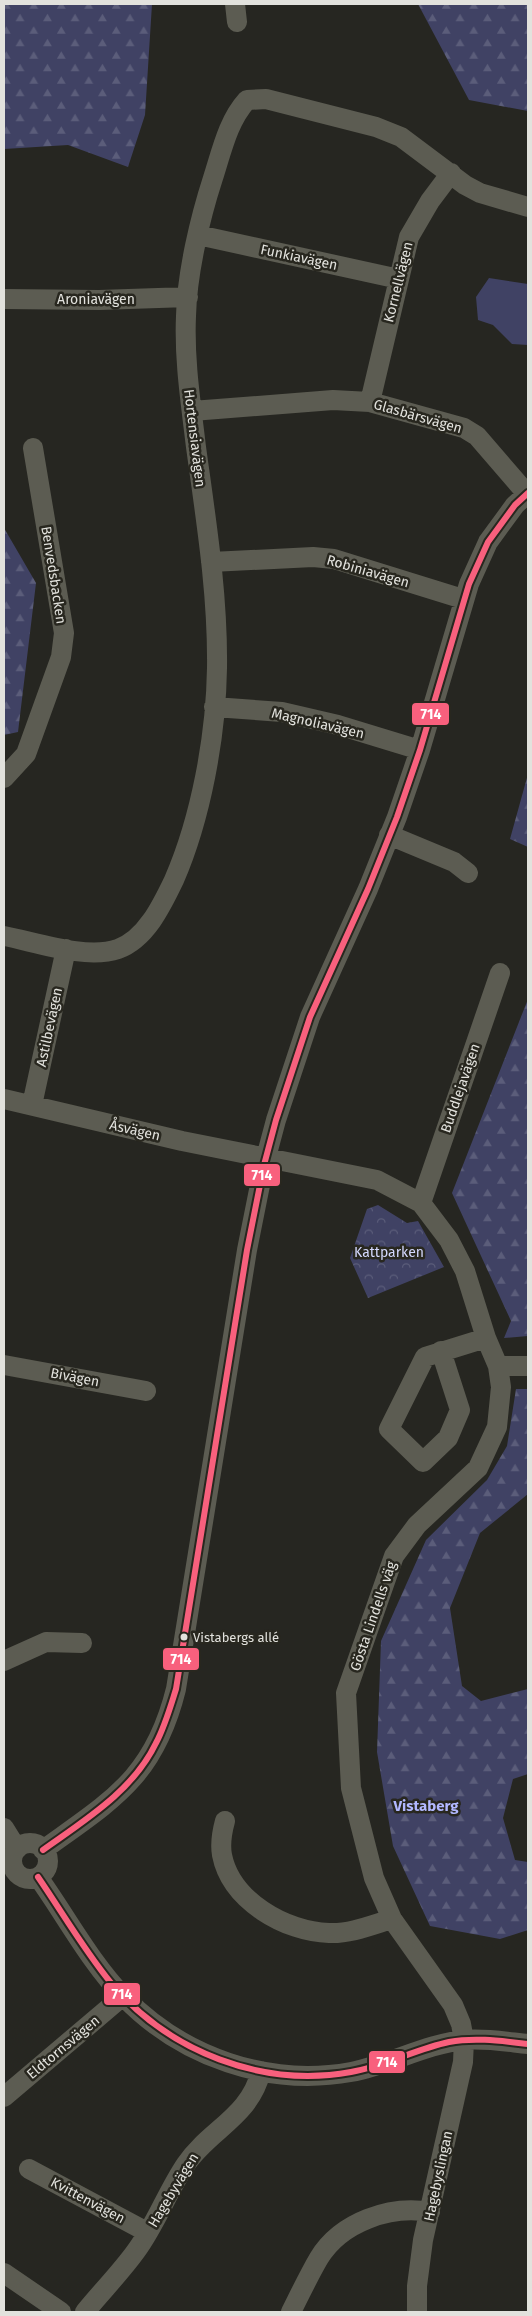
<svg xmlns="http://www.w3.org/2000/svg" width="532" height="2316" font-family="'Fira Sans',sans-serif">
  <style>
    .green { fill: #404264 }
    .forest { fill: url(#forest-firs) }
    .park { fill: url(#park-crowns) }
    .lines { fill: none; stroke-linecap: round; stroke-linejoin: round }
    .street { stroke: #5c5c52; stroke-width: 20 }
    .bus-1-casing { stroke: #28271f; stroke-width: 10 }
    .bus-1 { stroke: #f8607d; stroke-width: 6 }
    .bus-dot { fill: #e2e2dd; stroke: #28271f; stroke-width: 2 }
    .labels { text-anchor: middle; stroke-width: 5; stroke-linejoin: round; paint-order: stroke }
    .bus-label { font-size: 13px; fill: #e2e2dd; stroke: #28271f; text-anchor: start }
    .street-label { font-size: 14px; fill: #e2e2dd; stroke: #28271f }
    .park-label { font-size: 14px; fill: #d4d8fd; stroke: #28271f }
    .neighbourhood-label { font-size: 15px; font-weight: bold; fill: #b2b8ff; stroke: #28271f }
    .line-badge { stroke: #28271f; stroke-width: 2 }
    .badge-label { font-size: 14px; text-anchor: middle; font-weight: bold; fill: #fff }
  </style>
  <defs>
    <pattern id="forest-firs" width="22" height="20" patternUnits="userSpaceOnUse" patternTransform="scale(1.25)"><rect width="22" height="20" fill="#404264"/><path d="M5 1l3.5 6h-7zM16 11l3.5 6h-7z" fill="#5b5d7a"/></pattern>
    <pattern id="park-crowns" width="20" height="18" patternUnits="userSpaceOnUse" patternTransform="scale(1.25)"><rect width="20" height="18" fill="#404264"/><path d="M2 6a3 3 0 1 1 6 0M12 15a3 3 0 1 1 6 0" fill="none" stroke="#5b5d7a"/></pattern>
  </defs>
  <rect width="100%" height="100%" fill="#262621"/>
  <!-- green -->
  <path class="green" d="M489,278l39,6v61l-16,-1 -19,-19 -15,-5 -2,-23z"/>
  <!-- forest -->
  <path class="forest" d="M4,4h148l-7,111 -17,52 -60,-22 -64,4z
    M418,4h110v107l-59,-11z
    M4,528l32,55 -18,149 -14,3z
    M528,774v73l-18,-8z
    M528,999v337l-24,2 7,-17 -59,-128z
    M516,1389h12v105l-48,39 -30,75 12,78 19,15 47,-12v85l-15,5 -10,39 12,42 13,2v68l-28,9 -70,-13 -37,-80 -16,-94 4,-111 45,-101 61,-60 20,-34z"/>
  <!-- park -->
  <path class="park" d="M378,1205l29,18 11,-2 26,46 -76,31 -18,-40 17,-49z"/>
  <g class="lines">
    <!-- street -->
    <path class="street" d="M235,4l2,18
      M198,235l201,44
      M4,299l95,1 89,-3
      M370,402l39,-165 21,-36 21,-28
      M192,411l141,-11 37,2 94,26 13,8 50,58
      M211,562l102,-5 21,2 129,40
      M214,707l68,5 56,13 82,25
      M4,778l22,-24 35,-97 3,-24 -31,-185
      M389,835l65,27 14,11
      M4,936c32,6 82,24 114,13 28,-10 44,-44 56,-69 27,-62 42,-144 43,-212 1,-74 -11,-148 -21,-221 -5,-43 -12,-87 -10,-131 1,-43 14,-98 27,-138 9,-28 15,-57 34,-78l19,-1 110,28 25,10 64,48 15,8 48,14
      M4,1099l178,42 195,39 44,23 28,37 16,31 21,67 12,28 3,21 -4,40 -19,41 -61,57 -23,31 -48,137 5,95 23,90 18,41 61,86 8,19 3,16 -1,22 -40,178 -6,46v26
      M32,1105l34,-156
      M421,1203l79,-230
      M441,1351l19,59 -12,28 -25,24 -34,-33 36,-72 61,-19
      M4,1365l142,26
      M498,1366h30
      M4,1661l42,-19 36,1
      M225,1821c-3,11 -5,23 -3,34 9,46 64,77 107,78 21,1 43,-8 63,-14
      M4,1828l13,21
      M12 1861a18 18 0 1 1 36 0a18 18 0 1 1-36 0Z
      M43,1850c69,-50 111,-72 133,-161l71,-439 17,-85 12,-45 34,-103 58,-128 29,-72 23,-67 49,-166 19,-42 27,-37 13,-12
      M38,1877c28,39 52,85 86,120 58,60 144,90 227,75 38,-7 75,-28 113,-32 21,-2 44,2 64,4
      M4,2097l119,-101
      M29,2169l118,63
      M4,2273l57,39
      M85,2312c17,-21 36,-40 51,-61 20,-27 31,-59 50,-87 24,-35 64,-47 75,-93
      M291,2312c9,-18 18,-37 28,-54 22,-36 71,-53 111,-46"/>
    <defs>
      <path id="bus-1" d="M43,1850c42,-30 90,-59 113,-107 9,-17 14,-35 20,-54l71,-439 17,-85 12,-45 34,-103 58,-128 29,-72 23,-67 49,-166 19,-42 27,-37 13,-12
        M38,1877c24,35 46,73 73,106 58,69 151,105 240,89 34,-6 65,-23 98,-30 26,-5 53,-1 79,2"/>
    </defs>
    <!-- bus-1 casing -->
    <use href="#bus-1" class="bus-1-casing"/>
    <!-- bus-1 -->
    <use href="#bus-1" class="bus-1"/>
  </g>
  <!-- markers -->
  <circle class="bus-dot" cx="184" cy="1637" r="4.5"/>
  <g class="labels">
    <!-- bus labels -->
    <g class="bus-label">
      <text x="193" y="1642">Vistabergs allé</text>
    </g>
    <!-- street labels -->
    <g class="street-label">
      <text transform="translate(299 257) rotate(12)" y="5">Funkiavägen</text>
      <text transform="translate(398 282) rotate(-76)" y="5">Kornellvägen</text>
      <text x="96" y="304">Aroniavägen</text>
      <text transform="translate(418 416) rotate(16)" y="5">Glasbärsvägen</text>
      <text transform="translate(195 438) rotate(83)" y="5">Hortensiavägen</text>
      <text transform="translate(368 571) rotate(16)" y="5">Robiniavägen</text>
      <text transform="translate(54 575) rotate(81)" y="5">Benvedsbacken</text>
      <text transform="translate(318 723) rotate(13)" y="5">Magnoliavägen</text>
      <text transform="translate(49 1027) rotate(-78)" y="5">Astilbevägen</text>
      <text transform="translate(460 1088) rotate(-71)" y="5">Buddlejavägen</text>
      <text transform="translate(135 1130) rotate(13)" y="5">Åsvägen</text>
      <text transform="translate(75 1377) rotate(11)" y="5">Bivägen</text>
      <text transform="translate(373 1616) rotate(-71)" y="5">Gösta Lindells väg</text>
      <text transform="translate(63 2047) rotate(-40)" y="5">Eldtornsvägen</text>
      <text transform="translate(438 2176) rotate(-78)" y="5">Hagebyslingan</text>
      <text transform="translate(173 2190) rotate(-59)" y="5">Hagebyvägen</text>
      <text transform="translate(88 2200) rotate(28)" y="5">Kvittenvägen</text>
    </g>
    <!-- park labels -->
    <g class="park-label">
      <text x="389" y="1257">Kattparken</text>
    </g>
    <!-- neighbourhood labels -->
    <g class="neighbourhood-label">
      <text x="426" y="1811">Vistaberg</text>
    </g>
  </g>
  <g class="line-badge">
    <rect x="411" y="702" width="39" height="24" rx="5" fill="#f8607d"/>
    <rect x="243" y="1163" width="38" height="24" rx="5" fill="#f8607d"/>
    <rect x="162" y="1647" width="38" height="24" rx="5" fill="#f8607d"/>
    <rect x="103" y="1982" width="38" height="24" rx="5" fill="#f8607d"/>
    <rect x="368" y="2050" width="38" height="24" rx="5" fill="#f8607d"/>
  </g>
  <g class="badge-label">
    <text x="431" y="719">714</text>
    <text x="262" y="1180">714</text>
    <text x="181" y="1664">714</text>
    <text x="122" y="1999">714</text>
    <text x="387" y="2067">714</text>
  </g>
  <!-- border -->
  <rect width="532" height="2316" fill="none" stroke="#e2e2dd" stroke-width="10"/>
</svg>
